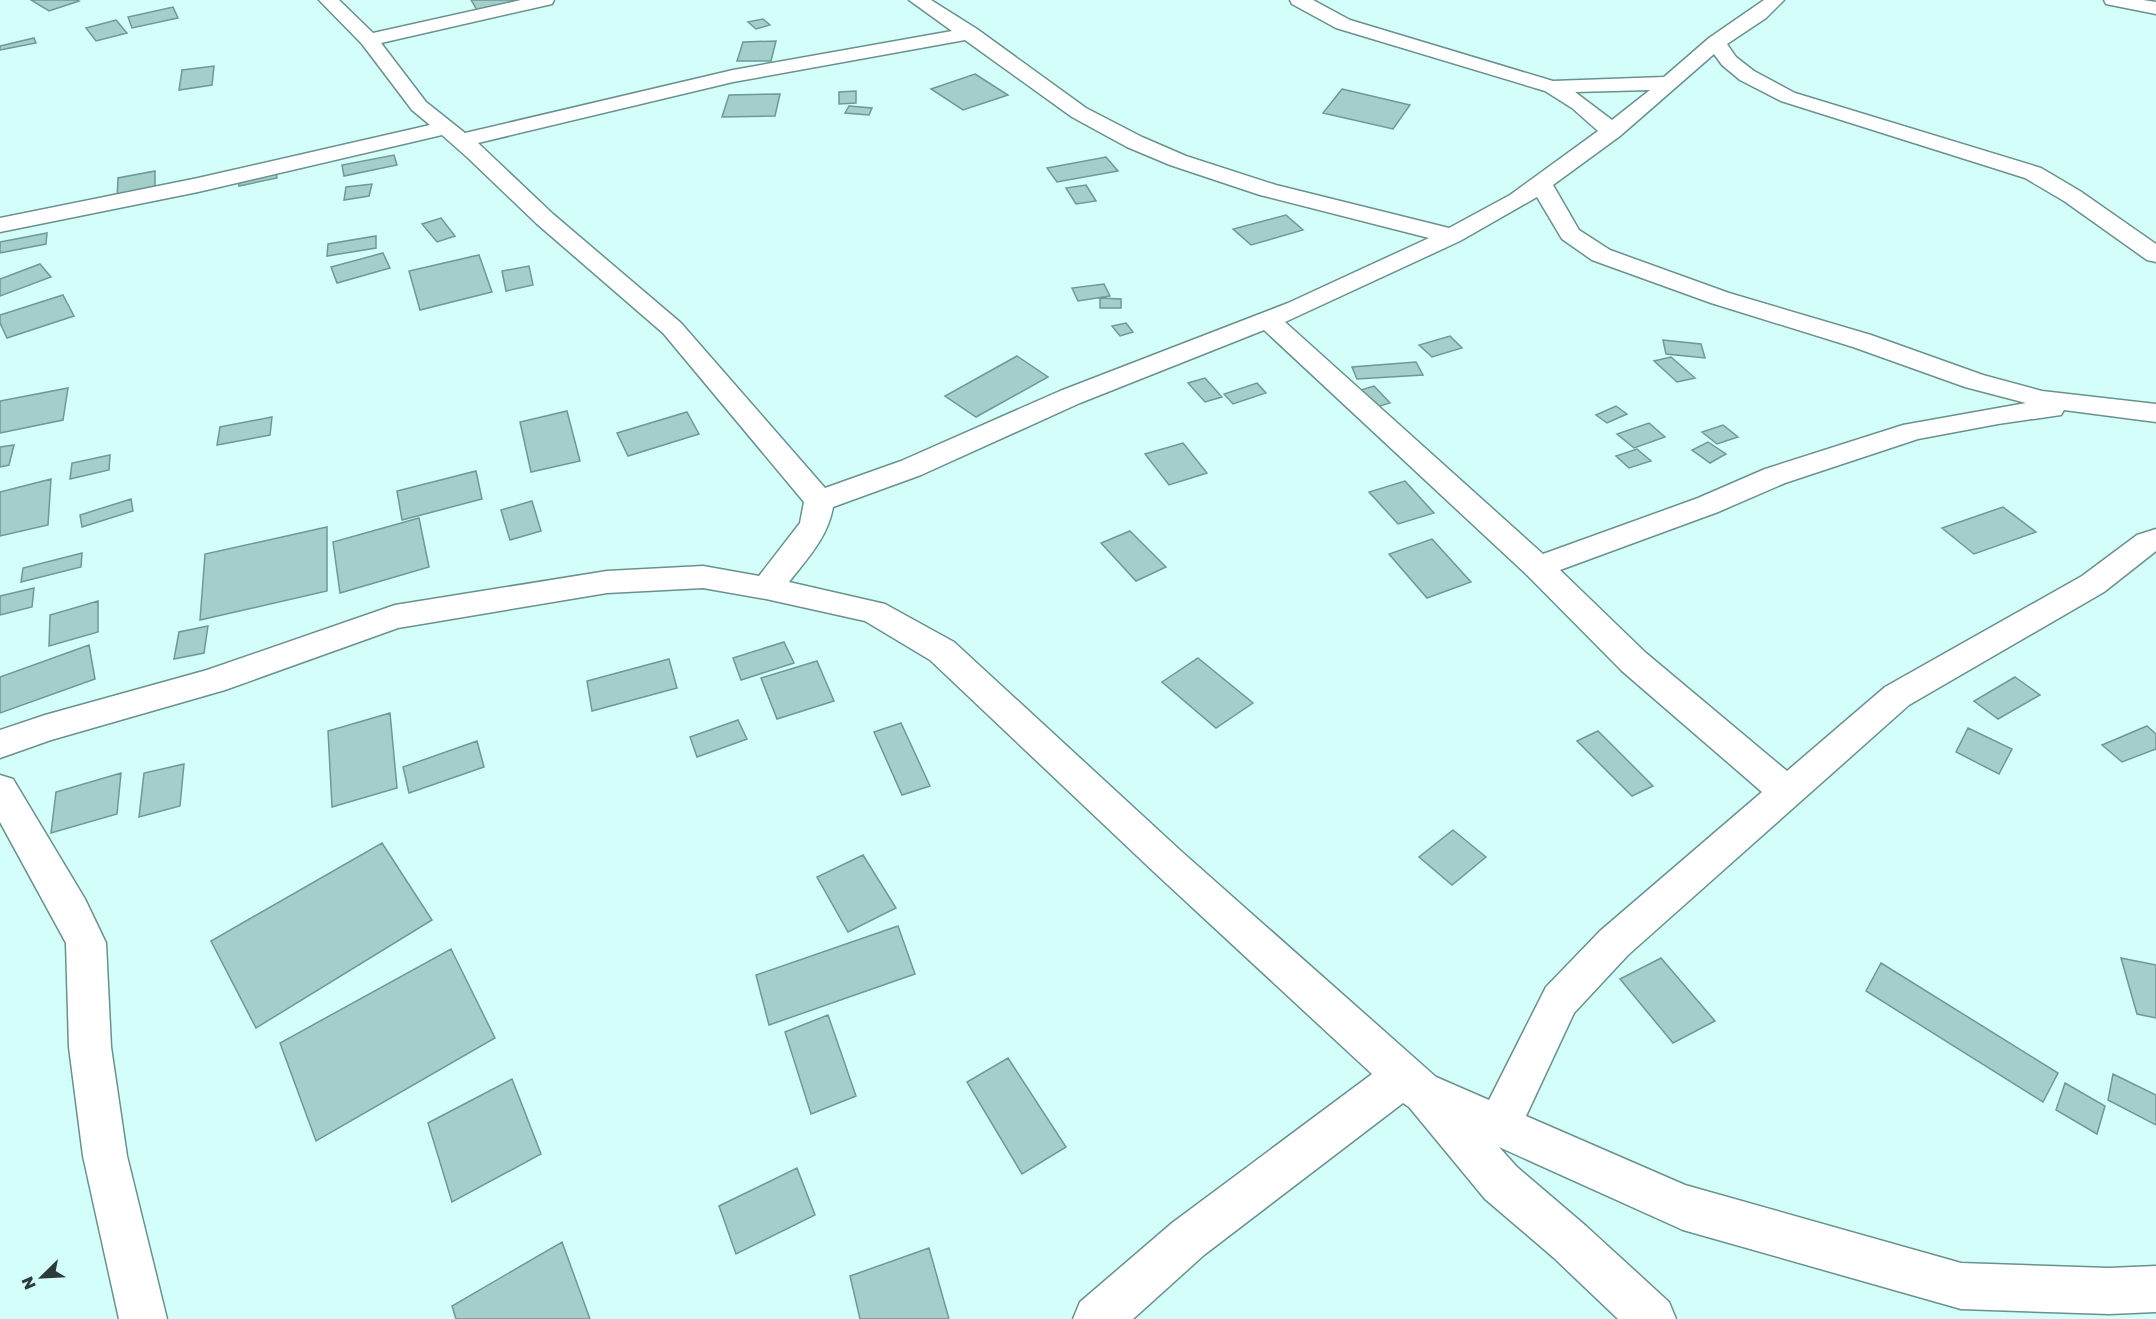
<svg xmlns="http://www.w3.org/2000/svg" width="2156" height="1319" font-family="'Golos Text',sans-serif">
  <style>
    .building { fill: #a4ceca; stroke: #709894; stroke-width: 1.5 }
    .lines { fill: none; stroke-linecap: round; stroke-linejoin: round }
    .minor-casing { stroke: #69918d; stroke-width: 3 }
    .minor { fill: #fff; fill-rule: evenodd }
  </style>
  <rect width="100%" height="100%" fill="#d3fefa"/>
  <!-- building -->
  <path class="building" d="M31,0h46l2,1 -30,10z
    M471,0h59l-53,10z
    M173,7l5,11 -46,10 -4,-11z
    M763,19l7,6 -14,4 -8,-7z
    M116,20l11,13 -31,8 -10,-13z
    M34,38l2,5 -36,7v-4z
    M776,41l-5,20h-34l6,-19z
    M214,66l-2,19 -33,5 3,-20z
    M975,74l33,21 -45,15 -32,-21z
    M1342,89l68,16 -17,24 -70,-16z
    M856,91v12l-17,1v-12z
    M780,94l-5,22 -53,1 7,-22z
    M849,106l23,2 -3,7 -24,-2z
    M394,155l3,10 -53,11 -2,-11z
    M1106,157l12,14 -61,11 -10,-14z
    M155,171v21l-38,7 1,-21z
    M276,172l1,6 -38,8 -1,-7z
    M372,184l-3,12 -25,4 2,-13z
    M1086,185l10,16 -20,3 -10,-16z
    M1286,215l17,15 -52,15 -18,-16z
    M441,218l14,18 -18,6 -15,-18z
    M47,233l-1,11 -46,9v-11z
    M376,236v12l-49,8 1,-12z
    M383,253l7,15 -53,15 -6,-16z
    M479,255l13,37 -72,18 -11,-39z
    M40,264l11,13 -51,19v-17z
    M529,266l4,19 -27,6 -4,-20z
    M1104,284l6,12 -32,5 -6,-13z
    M63,295l11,21 -67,22 -7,-15v-8z
    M1100,298l21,1v9h-21z
    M1126,323l7,9 -13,4 -8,-10z
    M1450,336l12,12 -30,9 -13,-12z
    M1663,340l38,4 4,14 -39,-4z
    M1017,356l31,21 -72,40 -31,-21z
    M1671,357l24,21 -18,4 -23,-21z
    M1416,362l7,13 -66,4 -5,-12z
    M1205,378l17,19 -17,5 -17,-19z
    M1257,383l9,10 -33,11 -9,-10z
    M1374,386l16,17 -20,6 -16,-17z
    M68,388l-5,32 -63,13v-32z
    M1616,406l11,8 -20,9 -11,-8z
    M567,411l13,50 -49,11 -11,-50z
    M687,412l12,22 -71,22 -11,-23z
    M272,417l-2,18 -53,10 3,-18z
    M1649,423l16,14 -31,11 -17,-14z
    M1723,425l15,12 -21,7 -15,-12z
    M1708,442l18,12 -16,9 -18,-13z
    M1183,443l24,30 -38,12 -24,-31z
    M14,445l-5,20 -9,2v-20z
    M1637,449l14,12 -22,7 -13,-12z
    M110,455l-1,15 -39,9 2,-16z
    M476,471l6,28 -80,21 -5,-29z
    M51,479l-3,46 -48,11v-44z
    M1405,481l29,32 -36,11 -29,-32z
    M131,499l2,12 -51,16 -2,-12z
    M532,501l9,30 -31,9 -9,-30z
    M2003,507l33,25 -62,22 -32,-26z
    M419,518l10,49 -89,26 -7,-51z
    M327,527v64l-127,29 5,-66z
    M1130,531l36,36 -30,14 -35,-38z
    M1432,539l39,43 -44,16 -38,-44z
    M82,553l-1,14 -60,15 2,-14z
    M34,588l-2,19 -32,8v-19z
    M98,601v31l-49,14 1,-31z
    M208,626l-4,27 -30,6 5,-27z
    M784,642l10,21 -53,17 -8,-22z
    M89,645l6,34 -95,34v-36z
    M1198,658l55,45 -37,25 -54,-46z
    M669,659l8,29 -85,23 -5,-30z
    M817,661l17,40 -57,18 -16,-41z
    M2015,677l25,18 -42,24 -24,-18z
    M390,713l7,75 -65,19 -4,-76z
    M738,720l9,19 -50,18 -7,-20z
    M901,723l29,63 -28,9 -28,-63z
    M2147,726l9,8v15l-34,13 -20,-17z
    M1968,728l44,21 -13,25 -43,-22z
    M1598,731l55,55 -21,10 -55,-55z
    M477,741l7,26 -75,26 -6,-26z
    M184,764l-4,42 -41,11 5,-44z
    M121,773l-4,41 -66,19 5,-41z
    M1453,830l33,27 -34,28 -33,-28z
    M382,843l50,77 -176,108 -45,-87z
    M863,855l33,53 -48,24 -31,-55z
    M898,926l17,48 -146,51 -13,-50z
    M451,949l44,89 -179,103 -36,-98z
    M1661,958l54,63 -42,22 -53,-64z
    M2121,958l35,7v53l-19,-4z
    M1881,963l177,110 -15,29 -177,-111z
    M828,1015l28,81 -45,18 -26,-82z
    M1008,1058l58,89 -44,27 -55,-92z
    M2113,1074l43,21v30l-48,-25z
    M512,1079l29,75 -89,48 -24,-79z
    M2065,1083l40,23 -8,28 -41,-24z
    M797,1168l18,47 -79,39 -17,-48z
    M562,1242l28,77h-134l-4,-13z
    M929,1248l20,71h-89l-10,-43z"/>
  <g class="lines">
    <defs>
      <path id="minor" d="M319,0h20l34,33 148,-33h33l-2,4 -171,39 45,59 39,31 268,-63 219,-39 -43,-31h22l46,29 109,79 56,29 44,19 90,29 173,43 61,-33 88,-64 -26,-23 -27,-17 -209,-63 -44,-24 -2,-4h23l37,20 203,61 111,-4 45,-39 55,-38h20l-18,18 -39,26 9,13 18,14 41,22 246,75 39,23 76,53v18l-9,-2 -83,-59 -39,-23 -244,-77 -41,-21 -18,-15 -8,-11 -94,82 -67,49 26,45 31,20 119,43 142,42 112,40 59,16 114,13v18l-92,-12 -3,5 -63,9 -80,15 -133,44 -67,29 -158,58 86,83 141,118 98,-84 197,-111 55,-41 19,-6v22l-52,41 -195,113 -281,250 -54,58 -48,103 159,69 276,78 148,5 47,-2v46l-47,2 -148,-5 -278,-79 -184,-83 18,20 69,59 83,76 7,17h-58l-64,-61 -69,-59 -76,-92 -6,-4 -199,152 -71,64h-60l7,-17 92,-79 200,-149 -217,-201 -225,-213 -65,-39 -99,-22 -63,-11 -96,5 -209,35 -173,62 -174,50 -51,18v-28l45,-15 162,-45 188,-65 212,-34 96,-5 56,10 41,-53 4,-21 -141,-169 -126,-109 -69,-66 -26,-23 -244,57 -198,40v-14l198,-40 232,-53 -18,-15 -50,-66zM965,40l107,77 55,30 43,18 90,30 169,43 -141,65 -228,88 -159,70 -76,27 -144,-165 -128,-109 -75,-71 255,-61zM1650,90l-38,30 -37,-28zM1537,197l25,42 30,21 119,43 142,44 112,40 61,16 -123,22 -138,44 -67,29 -155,56 -258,-232 175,-81zM1264,330l263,245 95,96 140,121 -162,139 -54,56 -57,113 -53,-23 -255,-226 -227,-209 -69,-38 -96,-22c18,-23 39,-45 44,-75l88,-32 159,-72z
        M2104,0h39l13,2v12l-50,-10z
        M0,775l13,4 72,120 21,44 5,104 16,109 40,163h-48l-36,-163 -14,-109 -3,-104 -66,-121z"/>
    </defs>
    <!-- minor casing -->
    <use href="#minor" class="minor-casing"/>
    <!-- minor -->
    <use href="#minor" class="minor"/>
  </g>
  <!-- north arrow -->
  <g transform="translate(42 1277) rotate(246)" stroke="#d3fefa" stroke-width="4.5" paint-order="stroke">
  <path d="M0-4.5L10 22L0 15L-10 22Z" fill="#2b3c3b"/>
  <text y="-9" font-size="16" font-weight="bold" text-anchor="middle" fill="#2b3c3b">N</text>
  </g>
</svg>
